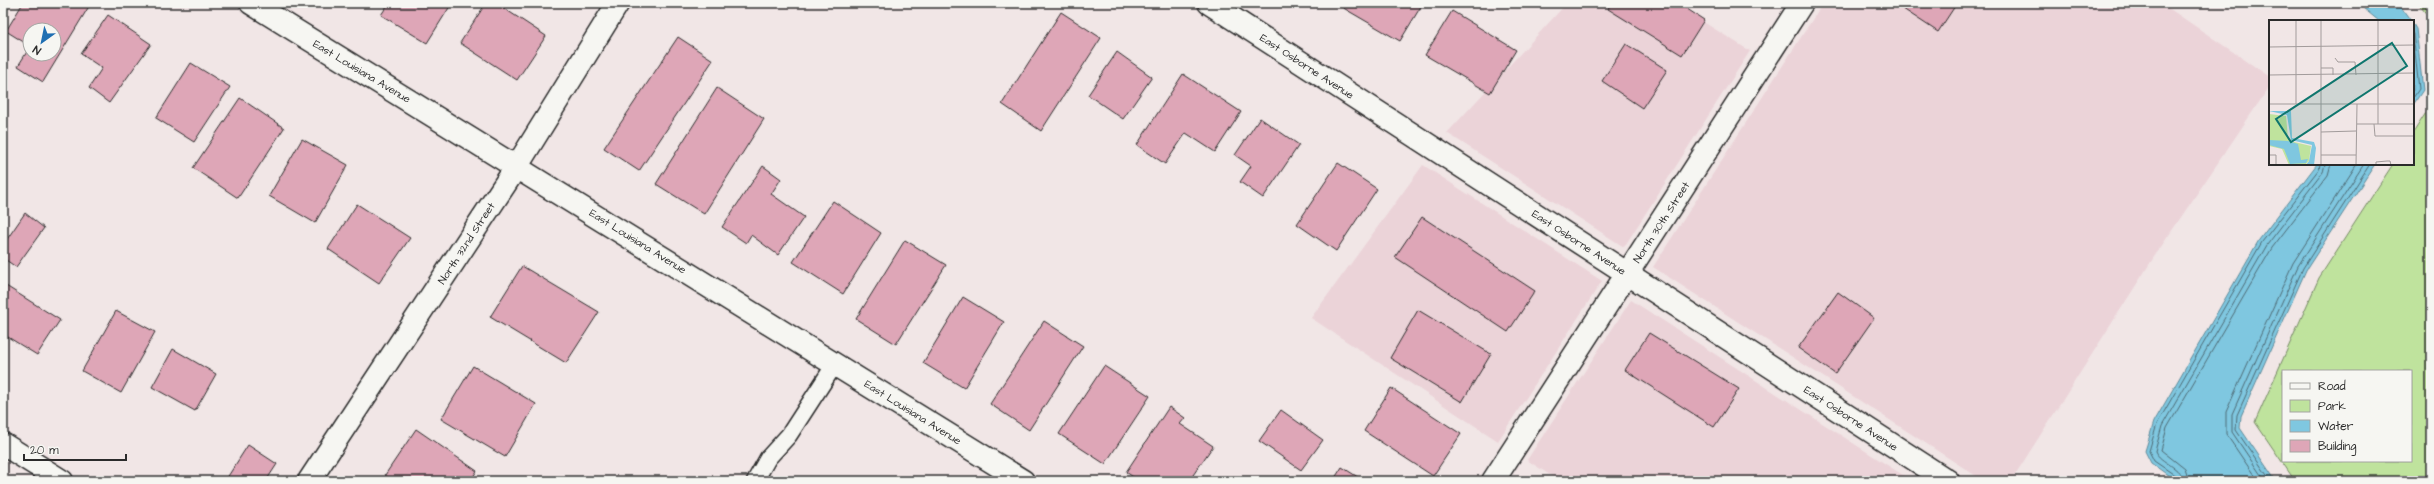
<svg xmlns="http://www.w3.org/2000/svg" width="2434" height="484" font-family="'Architects Daughter',sans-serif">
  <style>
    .built { fill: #ebd3d8 }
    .green { fill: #bfe39d; stroke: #758764; fill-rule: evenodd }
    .water { fill: #7fc7e0; stroke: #5d8998 }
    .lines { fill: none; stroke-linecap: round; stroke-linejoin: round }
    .shore { stroke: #4d6973; stroke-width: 1 }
    .building { fill: #dea6b7; stroke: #2b2b2b }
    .lane-casing { stroke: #2b2b2b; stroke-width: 19 }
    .street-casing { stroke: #2b2b2b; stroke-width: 25 }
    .secondary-casing { stroke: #2b2b2b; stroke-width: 25 }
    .lane { stroke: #f6f6f2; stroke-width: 16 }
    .street { stroke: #f6f6f2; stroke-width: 22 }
    .secondary { stroke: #f6f6f2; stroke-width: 22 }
    .labels { text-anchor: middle; stroke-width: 3; stroke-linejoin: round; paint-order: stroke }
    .street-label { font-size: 11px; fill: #2b2b2b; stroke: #f6f6f2 }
    .inset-road { fill: none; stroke: #a29b9b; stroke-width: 1 }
    .view { fill: #0f766e; fill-opacity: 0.15; stroke: #0f766e; stroke-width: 2 }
    .inset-edge { fill: none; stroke: #2b2b2b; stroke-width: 2 }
  </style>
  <rect width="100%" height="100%" fill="#f1e6e6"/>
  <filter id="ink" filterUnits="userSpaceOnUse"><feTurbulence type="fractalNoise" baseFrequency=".025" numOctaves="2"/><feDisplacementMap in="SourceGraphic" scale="8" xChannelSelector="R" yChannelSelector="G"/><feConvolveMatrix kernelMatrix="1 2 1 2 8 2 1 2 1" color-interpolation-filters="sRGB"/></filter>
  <g filter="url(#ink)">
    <!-- built -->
    <path class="built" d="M1567,3h106l77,48 -126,196 -177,-114z
      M1823,3h338l109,74v9l-116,171 -143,224h-27l-331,-214z
      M1423,165l179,116 -104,160 -187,-123z
      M1631,300l281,181h-353l-32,-21z"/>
    <!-- green -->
    <path class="green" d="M2418,3h13v17z
      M2431,105v376h-136l-40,-59 64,-144 74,-114h20v-31zM2283,371h128v90h-128z"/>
    <!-- water -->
    <path class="water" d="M2357,3h41l13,18h-32z
      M2413,24l3,5 7,61 -10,15z
      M2317,164h58l-69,106 -65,146 -1,12 36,53h-100l-25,-18 -6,-12 9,-29 105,-182z"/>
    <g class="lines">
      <!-- shore -->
      <path class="shore" d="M2413,34l6,55 -6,9
        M2178,481l-2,-5 -22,-15 -5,-10 8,-27 105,-182 57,-73 1,-5
        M2183,481c-1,-14 -23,-18 -28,-30l7,-25 105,-181 56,-73 2,-8
        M2189,481l-4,-12 -24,-19 6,-22 105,-180 56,-73 3,-11
        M2258,481l-32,-47v-22l67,-149 64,-99
        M2265,481l-33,-49v-18l66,-148 66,-102
        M2271,481l-35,-51 1,-15 66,-147 67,-104"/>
    </g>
    <!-- building -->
    <path class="building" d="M23,3h68l-48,79 -25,-16 12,-19v7h24v-24h-24v16l-24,-15z
      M389,3h63l-25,40 -46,-28z
      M486,3h10l50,33 -29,44 -57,-37z
      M1341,3h82l-23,38 -60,-35z
      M1611,3h67l26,17 -22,35 -74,-46z
      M1894,3h63l-19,29z
      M1452,11l64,39 -26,43 -65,-38z
      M1061,12l40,26 -60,93 -39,-27z
      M108,15l43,29 -42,59 -20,-15 13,-20 -21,-14z
      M678,37l35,23 -74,111 -35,-23z
      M1626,44l41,26 -25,38 -40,-27z
      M1117,52l35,25 -29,42 -35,-24z
      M191,63l39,24 -36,55 -38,-24z
      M1183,74l58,38 -26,40 -29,-19 -21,31 -28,-19z
      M717,88l47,31 -60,95 -48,-30z
      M240,98l44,30 -46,70 -45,-30z
      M1260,118l39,27 -36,53 -23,-16 11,-16 -16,-11z
      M302,139l46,26 -33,58 -46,-27z
      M1338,163l39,26 -41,62 -39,-27z
      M763,166l18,13 -10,15 33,23 -26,38 -27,-20 -5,8 -24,-16z
      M833,201l48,32 -38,61 -50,-32z
      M357,204l53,34 -31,45 -51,-34z
      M25,213l19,15 -28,39 -13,-9v-13z
      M1422,217l113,74 -27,41 -113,-75z
      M905,240l41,25 -50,79 -40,-25z
      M522,266l77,46 -33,51 -76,-46z
      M6,286l54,34 -23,35 -34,-21v-44z
      M1838,292l36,26 -39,56 -37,-26z
      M963,297l41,25 -40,66 -41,-25z
      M1418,310l73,44 -29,48 -72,-44z
      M116,311l39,21 -34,61 -39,-22z
      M1044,321l39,25 -54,84 -39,-26z
      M1649,333l90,56 -25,38 -89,-57z
      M173,349l43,25 -21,37 -43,-24z
      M473,366l63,38 -31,53 -64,-38z
      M1104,366l46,30 -45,68 -46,-30z
      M1391,388l70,46 -28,42 -69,-45z
      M1169,407l16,11 -5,6 33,22 -24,35h-50l-13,-9z
      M1281,410l42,30 -22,30 -42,-29z
      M416,429l61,42 -7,10h-77l-8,-6z
      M248,445l29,19 -11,17h-41z
      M1342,467l22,14h-31z"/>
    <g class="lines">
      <defs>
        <path id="lane" d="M755,481l13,-23 21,-23 46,-71"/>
        <path id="street" d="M251,3l772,478
          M3,444l59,37
          M309,481l208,-315 101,-163"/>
        <path id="secondary" d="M1209,3l739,478
          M1493,481l309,-478"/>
      </defs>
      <!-- lane casing -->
      <use href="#lane" class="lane-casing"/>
      <!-- street casing -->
      <use href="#street" class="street-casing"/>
      <!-- secondary casing -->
      <use href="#secondary" class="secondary-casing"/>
      <!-- lane -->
      <use href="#lane" class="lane"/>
      <!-- street -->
      <use href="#street" class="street"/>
      <!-- secondary -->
      <use href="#secondary" class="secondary"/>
    </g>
  </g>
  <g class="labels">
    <!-- street labels -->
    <g class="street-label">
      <text transform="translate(1307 66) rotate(33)" y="4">East Osborne Avenue</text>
      <text transform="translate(362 71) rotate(31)" y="4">East Louisiana Avenue</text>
      <text transform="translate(1661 222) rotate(-57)" y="4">North 30th Street</text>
      <text transform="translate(638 241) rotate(32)" y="4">East Louisiana Avenue</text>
      <text transform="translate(1579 242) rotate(33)" y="4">East Osborne Avenue</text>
      <text transform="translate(466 243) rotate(-57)" y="4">North 32nd Street</text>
      <text transform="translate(913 412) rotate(32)" y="4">East Louisiana Avenue</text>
      <text transform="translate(1851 418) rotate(33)" y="4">East Osborne Avenue</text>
    </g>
  </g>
  <!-- overview -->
  <g transform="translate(2269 20)">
    <rect width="145" height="145" fill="#f1e6e6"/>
    <path d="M0,94l17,2 2,22 2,3 21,5 -2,15 -4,4h-16l-7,-16 -13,-3z" fill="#bfe39d"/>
    <path d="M0,91h22l1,27 22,4 2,6 -2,17h-8l3,-4 3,-16 -21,-5 -4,-25zM0,120l19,1 10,3 3,16 7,-1 -2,4 -16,1 -6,-15 -15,-4z" fill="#7fc7e0"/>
    <path class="inset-road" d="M27,0v84M52,0v145M109,0v104M0,27l145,-2M66,38l3,4h17l1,13M52,48h12v7M0,55l145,-2M0,84h145M88,104h57M105,104l1,12h39M52,112l35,-1M0,135h7v10M52,135h35M87,145l1,-61M107,145v-3l11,-1h3l1,4"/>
    <path class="view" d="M123,23l15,23 -116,76 -15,-23z"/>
    <rect width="145" height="145" class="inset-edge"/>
  </g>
  <!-- margin -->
  <rect width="2434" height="484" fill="none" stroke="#f6f6f2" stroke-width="16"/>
  <rect x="8" y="8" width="2418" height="468" fill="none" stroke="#2b2b2b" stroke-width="1.5" filter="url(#ink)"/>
  <!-- legend -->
  <rect x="2282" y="370" width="130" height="92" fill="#f6f6f2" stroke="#a5a5a2"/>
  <rect x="2290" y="383" width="20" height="6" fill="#f6f6f2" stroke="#a5a5a2"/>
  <text x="2318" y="390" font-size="12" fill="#2b2b2b">Road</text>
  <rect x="2290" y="400" width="20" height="12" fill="#bfe39d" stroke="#a5a5a2"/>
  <text x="2318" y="410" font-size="12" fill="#2b2b2b">Park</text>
  <rect x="2290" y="420" width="20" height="12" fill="#7fc7e0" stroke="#a5a5a2"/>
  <text x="2318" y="430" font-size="12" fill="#2b2b2b">Water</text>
  <rect x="2290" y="440" width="20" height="12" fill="#dea6b7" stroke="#a5a5a2"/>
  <text x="2318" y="450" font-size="12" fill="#2b2b2b">Building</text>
  <!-- north arrow -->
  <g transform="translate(42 42) rotate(213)"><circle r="19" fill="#f6f6f2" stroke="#a5a5a2"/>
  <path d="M0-3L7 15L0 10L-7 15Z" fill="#1f6fb2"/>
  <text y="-6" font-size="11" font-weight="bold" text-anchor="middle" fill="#2b2b2b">N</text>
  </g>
  <!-- scale -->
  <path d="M24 454v6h102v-6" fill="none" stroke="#2b2b2b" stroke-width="2"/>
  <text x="30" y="454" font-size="12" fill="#2b2b2b" stroke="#f6f6f2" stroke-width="3" paint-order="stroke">20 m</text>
</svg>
